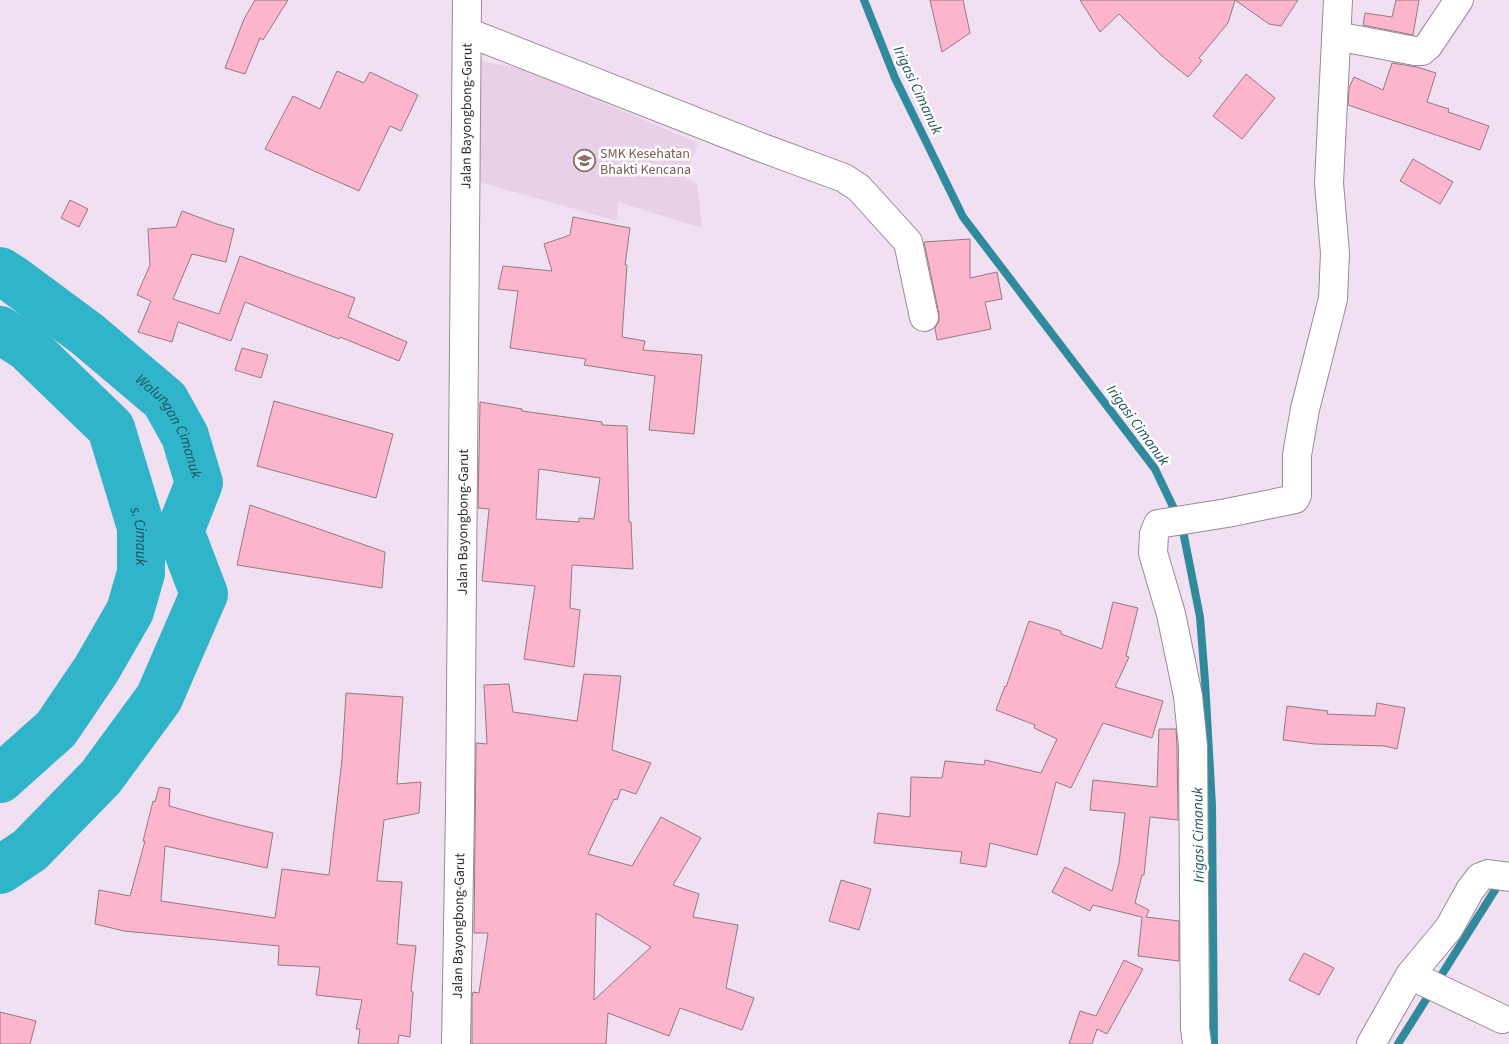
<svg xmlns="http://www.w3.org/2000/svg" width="1509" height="1044" font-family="'Source Sans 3',sans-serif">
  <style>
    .built { fill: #e8d0e9 }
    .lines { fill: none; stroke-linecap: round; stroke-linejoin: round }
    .stream { stroke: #2f8a9c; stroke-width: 8 }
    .river { stroke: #2fb4ca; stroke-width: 48 }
    .building { fill: #fdb4cd; stroke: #937a82; fill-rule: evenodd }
    .minor-casing { stroke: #9a899b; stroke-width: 30 }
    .major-casing { stroke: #9a899b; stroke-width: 30 }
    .minor { stroke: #fff; stroke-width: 28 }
    .major { stroke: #fff; stroke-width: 28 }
    .labels { text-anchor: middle; stroke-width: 5; stroke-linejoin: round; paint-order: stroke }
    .street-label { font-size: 14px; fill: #2f2830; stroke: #fff }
    .education-label { font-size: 14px; fill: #785e54; stroke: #fff; text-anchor: start }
    .water-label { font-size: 15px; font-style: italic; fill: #1f545d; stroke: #fff }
  </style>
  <rect width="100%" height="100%" fill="#f1dff2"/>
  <!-- built -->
  <path class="built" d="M476,60l48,9 174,74 -13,35 12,6 5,44 -84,-26 -1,19 -141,-40z"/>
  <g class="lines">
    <!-- stream -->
    <path class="stream" d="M864,0l31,78 68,139 192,252 22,46
      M1182,526l18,91 5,64 7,125 2,238
      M1398,1044l102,-162"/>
    <!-- river -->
    <g class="river">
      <path id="s1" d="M0,271l14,9 73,54 78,66 20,36 14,47 -19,48 24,63 -45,104 -58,79 -71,73 -30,20"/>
      <path id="s2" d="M0,330l27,17 84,81 30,99v46l-11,38 -34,59 -40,59 -56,50"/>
    </g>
  </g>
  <!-- building -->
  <path class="building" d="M255,0h33l-25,40 -3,-2 -15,36 -20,-6 19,-49z
    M930,0h33l7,33 -28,19z
    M1080,0h218l-17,26 -12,-2 -34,-24 -7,23 -29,35 3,3 -14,16 -26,-21 -43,-42 -19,18z
    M1396,0h23l-6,35 -50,-10 2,-12 27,4z
    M1392,63l25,4 19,6 -9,29 22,7 -1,3 41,14 -9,24 -132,-45 1,-17 5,-11 29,13z
    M337,71l27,12 6,-11 48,23 -17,36 -11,-5 -31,65 -94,-42 28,-53 27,13z
    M1246,74l29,24 -33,41 -29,-23z
    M1413,159l40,23 -13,22 -40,-23z
    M70,200l18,9 -9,18 -18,-9z
    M182,211l35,13 17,5 -8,33 -34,-8 -19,45 46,15 21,-58 115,42 -7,19 59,25 -8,19 -59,-24 -1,2 -94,-37 -14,39 -53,-19 -6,20 -34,-10 13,-31 -14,-6 13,-30 -2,-36 28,-2z
    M573,217l57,11 -5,37h2l-5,72 23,4 -2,9 59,5 -8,79 -45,-4 6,-54 -71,-11 2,-6 -76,-11 8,-57 -20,-2 5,-23 49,5 -8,-27 26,-9z
    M970,239v39l27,-6 5,27 -17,3 6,27 -54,11 -2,-12 4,-7v-7l-15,-72z
    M242,348l26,7 -7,23 -26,-8z
    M274,401l119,33 -17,64 -119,-32z
    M480,402l42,7v2l80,11v3l25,1 2,96h2l2,47 -61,-4 -2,43 10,2 -6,57 -50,-8 11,-73 -53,-5 7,-72 -11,-1zM539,469l61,9 -6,41 -15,-1v4l-43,-3z
    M250,505l135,47 -3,36 -145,-23z
    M1113,602l25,6 -12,48 3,1 -14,30 48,14 -11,37 -49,-15 -32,65 -15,-6 -19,73 -47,-12 -4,24 -26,-4 2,-11 -88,-9 4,-30 32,4 1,-40 31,1 3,-17 39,4 1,-5 56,13 16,-34 -23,-11 1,-3 -39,-15 9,-24 1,1 23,-66 32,10v3l41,15z
    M584,674l37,2 -9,74 39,13 -15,31 -15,-5 -4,11 -3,-1 -26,55 44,12 29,-49 40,21 -28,47 26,9 -6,23 45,8 -12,63 28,10 -12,32 -62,-22 -11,28 -61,-23 -2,31h-134v-47l1,-5 6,1 9,-60h-14l2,-190 11,1 -3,-59 25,-1 4,28 64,9zM596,913l55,34 -57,53z
    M346,693l57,4 -6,87 24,-2 -2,31 -35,7 -7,61 25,1 -5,62 19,2 -5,45 2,1 -3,45 -11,-2 -1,9h-40l2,-15h-4l6,-29 -46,-5 4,-28 -42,-2 1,-19 -155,-15 -29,-7 4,-34 31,6 15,-55h-2l10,-40 2,1 4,-15 11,2 -1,17 54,15 50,12 -6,35 -102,-22 -4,55 114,17 7,-49 47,6 13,-116z
    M1377,703l28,5 -8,41 -12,-3 -70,-2 -32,-4 4,-34 41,5 -1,3 48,2z
    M1159,729h17l1,18 1,73 -28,-3 -6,58h-2l-7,28 14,7 -3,7 33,4v40l-41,-5 4,-39 -49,-12 -3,6 -38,-19 13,-25 47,24 7,-28 6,-50 -35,-3 3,-30 64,7z
    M841,880l30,9 -12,41 -30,-9z
    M1304,953l30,15 -15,27 -30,-15z
    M1124,960l19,9 -36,65 -10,-5 -5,15h-23l11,-33 16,5z
    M0,1012l36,9 -6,23h-30z"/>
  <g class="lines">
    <defs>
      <path id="minor" d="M467,32l293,115 84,31 15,10 49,54 16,75
        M1336,36l79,15h7l6,-5 31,-46
        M1410,975l92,44
        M1197,1044l-2,-16 -2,-282 -5,-50 -17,-82 -18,-61 1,-19 4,-10 69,-11 68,-14 2,-4v-40l8,-46 28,-110 2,-46 -6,-70 9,-183
        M1371,1044l39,-69 39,-47 21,-38 10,-13 8,-3 21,3"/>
      <g id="major">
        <path id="s3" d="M456,1044l4,-234 7,-810"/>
      </g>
    </defs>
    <!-- minor casing -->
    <use href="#minor" class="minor-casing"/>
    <!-- major casing -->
    <use href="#major" class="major-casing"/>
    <!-- minor -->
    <use href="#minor" class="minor"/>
    <!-- major -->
    <use href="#major" class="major"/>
  </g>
  <!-- icons -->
  <defs>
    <symbol id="school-ring" viewBox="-11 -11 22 22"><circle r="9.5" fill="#fff" stroke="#8d6e63" stroke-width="1.5"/><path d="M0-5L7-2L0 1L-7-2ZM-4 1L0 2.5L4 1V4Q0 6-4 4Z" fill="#8d6e63"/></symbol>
  </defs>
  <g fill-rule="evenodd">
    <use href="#school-ring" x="572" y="148" width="25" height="25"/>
  </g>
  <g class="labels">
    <!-- street labels -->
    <g class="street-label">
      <text dy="5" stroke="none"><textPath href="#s3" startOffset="928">Jalan Bayongbong-Garut</textPath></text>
      <text dy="5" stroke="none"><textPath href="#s3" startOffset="522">Jalan Bayongbong-Garut</textPath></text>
      <text dy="5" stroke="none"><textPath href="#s3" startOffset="118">Jalan Bayongbong-Garut</textPath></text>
    </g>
    <!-- education labels -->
    <g class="education-label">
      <text x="600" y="158">SMK Kesehatan<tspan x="600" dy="16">Bhakti Kencana</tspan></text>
    </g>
    <!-- water labels -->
    <g class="water-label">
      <text transform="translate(918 90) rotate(65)" y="5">Irigasi Cimanuk</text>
      <text transform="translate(1138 425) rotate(54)" y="5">Irigasi Cimanuk</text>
      <text dy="5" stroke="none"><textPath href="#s1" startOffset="234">Walungan Cimanuk</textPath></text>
      <text dy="5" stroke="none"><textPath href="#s2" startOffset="261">s. Cimauk</textPath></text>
      <text transform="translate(1198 835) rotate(-91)" y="5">Irigasi Cimanuk</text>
    </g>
  </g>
</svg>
